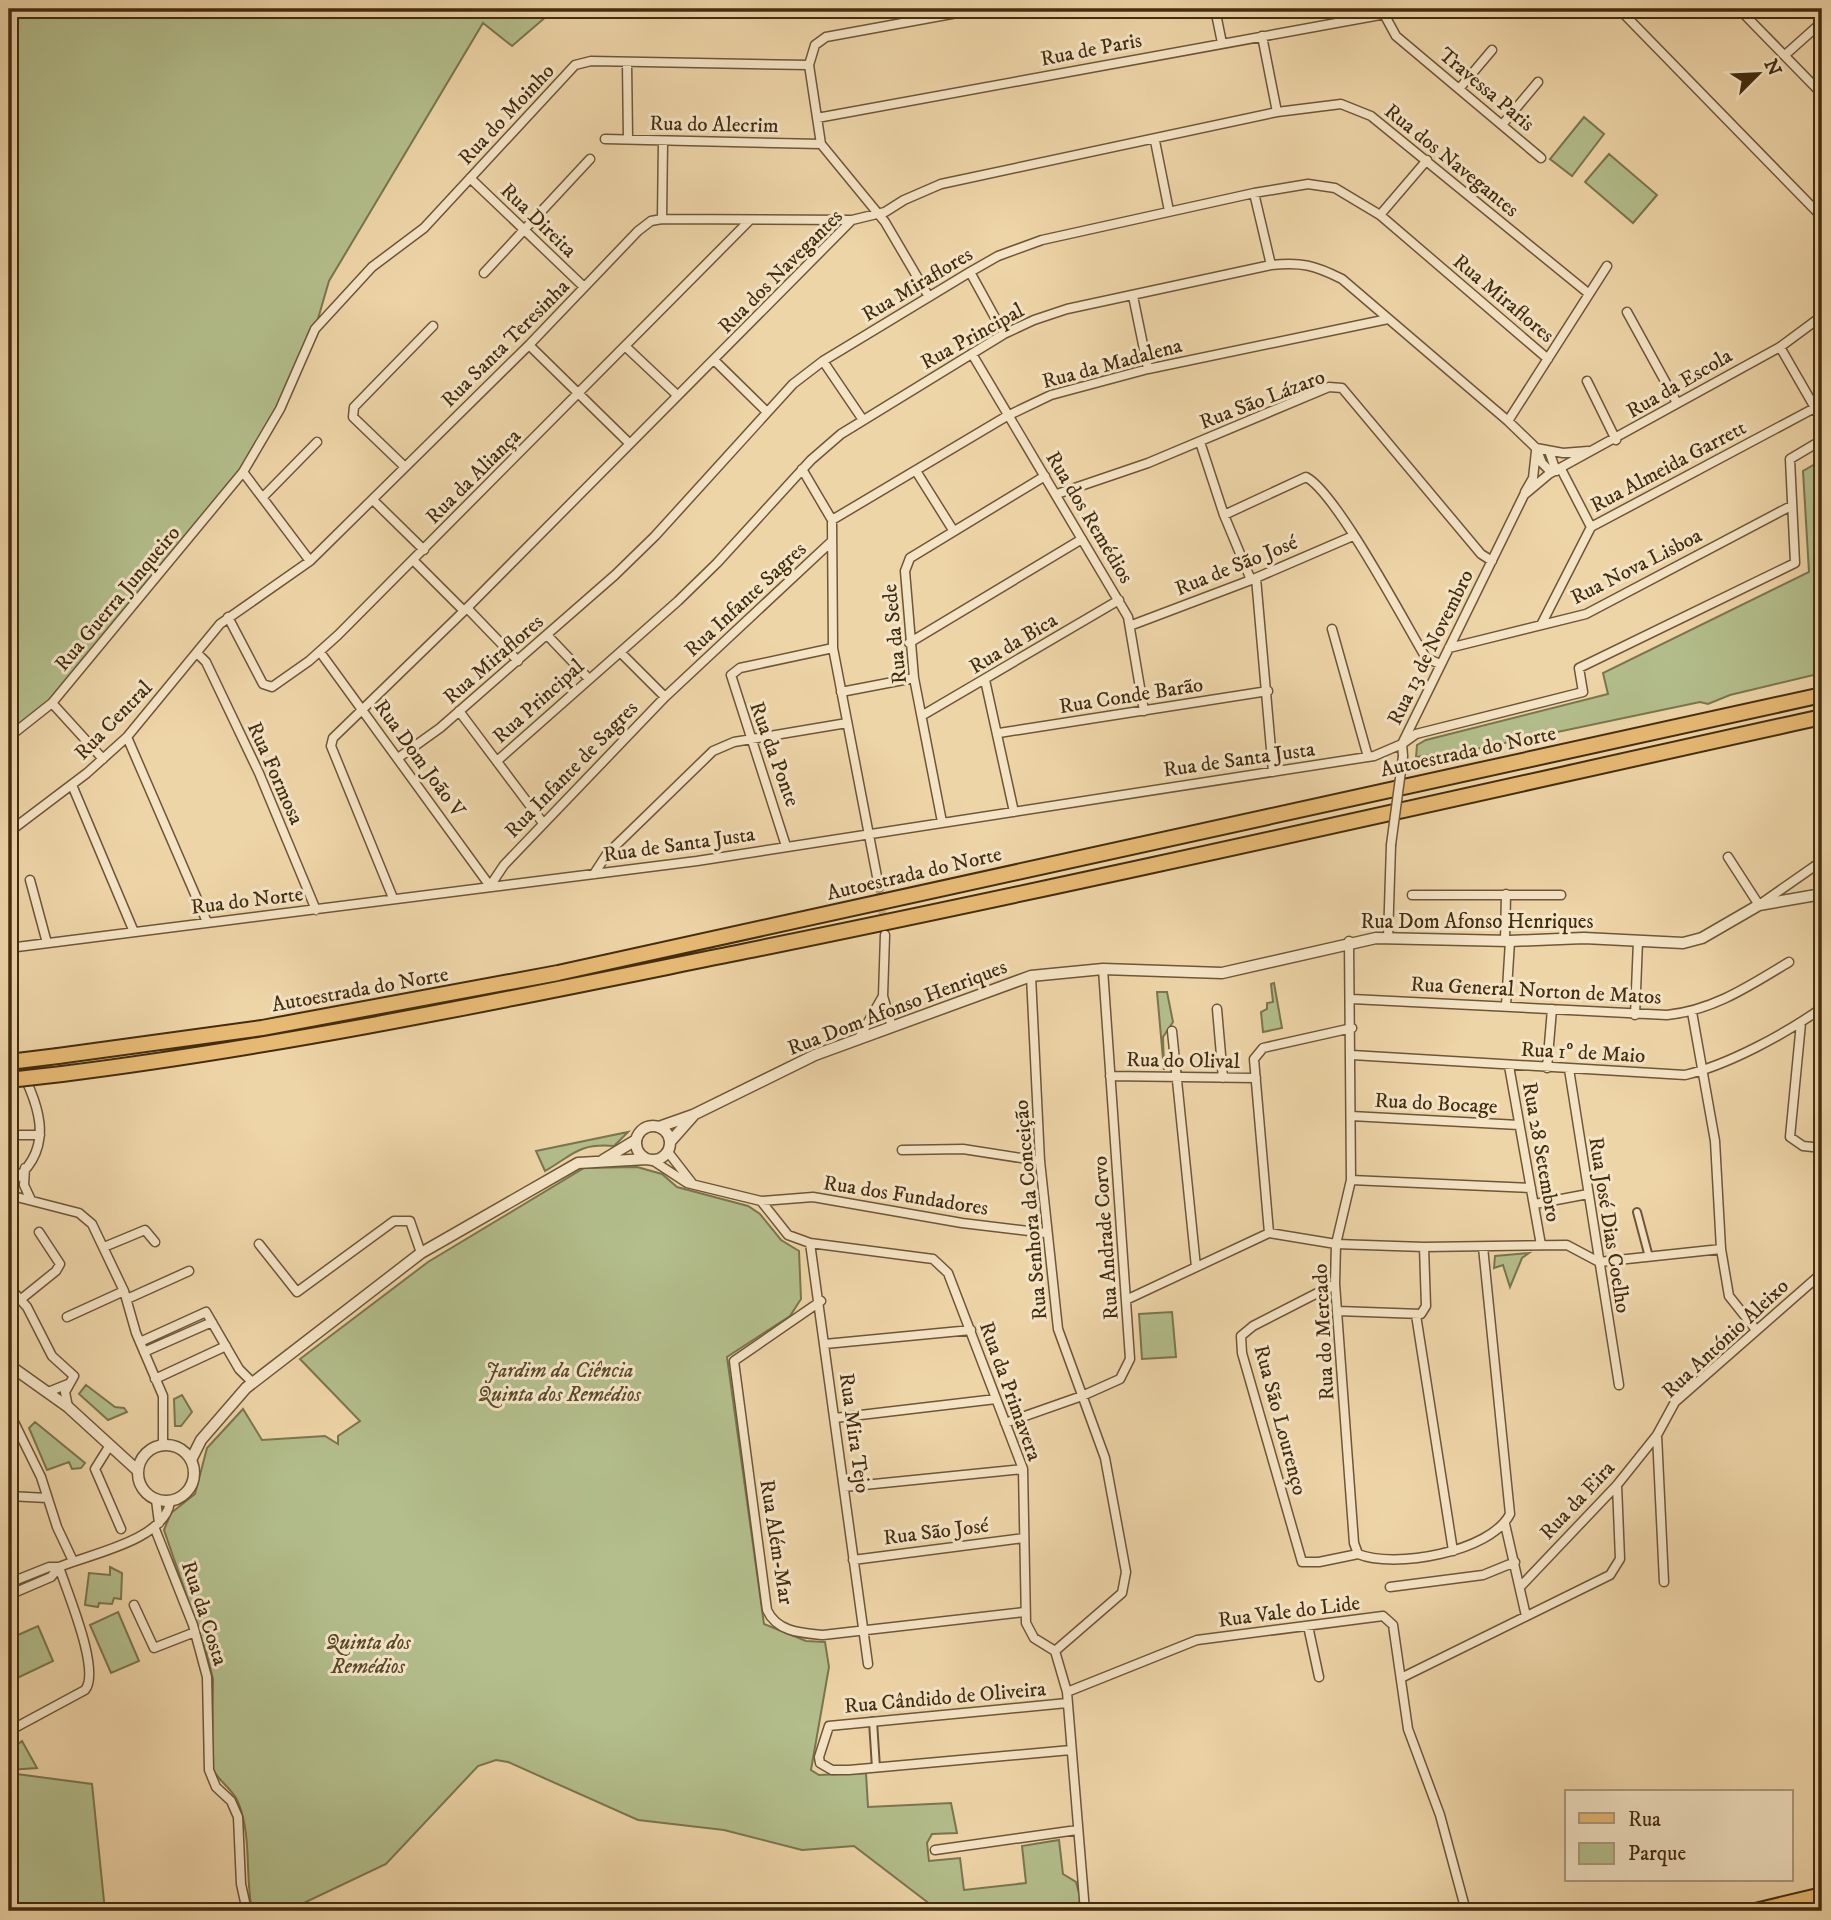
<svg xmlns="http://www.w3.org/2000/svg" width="1831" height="1920" font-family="'IM FELL DW Pica',serif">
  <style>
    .green { fill: #b3be8c; stroke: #7b754e; stroke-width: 2 }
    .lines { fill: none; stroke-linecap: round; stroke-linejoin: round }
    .minor-tunnel { stroke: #ccb38a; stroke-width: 8; stroke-dasharray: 8 4; stroke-linecap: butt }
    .pedestrian-casing { stroke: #6e5636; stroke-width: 10 }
    .minor-casing { stroke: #6e5636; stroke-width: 11 }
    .tertiary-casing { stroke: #6e5636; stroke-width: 13 }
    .primary-casing { stroke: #432c10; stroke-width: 16 }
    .motorway-casing { stroke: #432c10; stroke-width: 18 }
    .pedestrian { stroke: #f4e4c6; stroke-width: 6 }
    .minor { stroke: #f4e4c6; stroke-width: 8 }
    .tertiary { stroke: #f4e4c6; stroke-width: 10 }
    .primary { stroke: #e7ba74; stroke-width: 12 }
    .motorway { stroke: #e7ba74; stroke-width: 14 }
    .minor-bridge-casing { stroke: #6e5636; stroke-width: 11; stroke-linecap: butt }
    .motorway-bridge-casing { stroke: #432c10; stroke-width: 18; stroke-linecap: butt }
    .minor-bridge { stroke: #f4e4c6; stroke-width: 8 }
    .motorway-bridge { stroke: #e7ba74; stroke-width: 14 }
    .labels { text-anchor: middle; stroke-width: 6; stroke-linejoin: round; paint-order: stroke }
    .street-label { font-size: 21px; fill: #432c10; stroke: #f4e4c6 }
    .park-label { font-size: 21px; font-style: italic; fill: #594929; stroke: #f4e4c6 }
  </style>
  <rect width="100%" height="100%" fill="#eed5a8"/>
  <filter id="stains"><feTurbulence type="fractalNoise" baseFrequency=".00286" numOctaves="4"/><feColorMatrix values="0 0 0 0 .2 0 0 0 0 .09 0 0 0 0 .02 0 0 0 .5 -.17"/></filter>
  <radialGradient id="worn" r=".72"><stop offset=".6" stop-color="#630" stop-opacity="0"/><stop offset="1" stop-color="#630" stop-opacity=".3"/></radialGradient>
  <!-- green -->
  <path class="green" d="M9,9h546l-43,37 -29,-23 -154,258 -14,48 -26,60 -46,83 -191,231 -43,34z
    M1584,117l20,17 -32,42 -22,-17z
    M1609,154l48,41 -24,28 -48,-41z
    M1822,460v213l-92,22 -22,9 -8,-2 -233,49 -51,6 1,-12 9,-5 182,-46 -5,-21 206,-101 -6,-101z
    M1274,983l8,45 -19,4 -2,-20 6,-3v-6l6,-1 -2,-18z
    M1157,992h10l6,30 -10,15 1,33z
    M628,1132l-14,14c-36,-3 -41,9 -69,25l-9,-20z
    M637,1167l25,7 15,13 71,19 12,8 21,26 18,11 2,48 -11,17 -63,41 37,267 42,17 19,1 4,25 -18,103 8,5 47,-2 2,34 83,-4 6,30 -25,1 -5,9 2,18 31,-3 4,32 62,-7 -4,-37 37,-6 4,34 13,8 5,18 -10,11h-132l-85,-65 -52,4 -78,-20 -86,-10 -130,-58 -12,-2 -18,6 -92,98 -99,47h-35c-7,-35 0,-76 -14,-109 -6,-14 -19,-20 -26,-34l1,-89 -6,-24 -43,-125 7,-17 24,-19 12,-46 36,-39 19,31 63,-4 13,8v-8l22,-15 -60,-62 128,-97 156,-94z
    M1529,1253l-7,5 -12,29 -7,-22 -9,3 1,-12z
    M1172,1312l4,45 -34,2 -3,-45z
    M86,1385l29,22 9,1 3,4 -19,8 -29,-26z
    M182,1395l10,17 -11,14h-6l-1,-27z
    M35,1422l50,41 -4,5 -9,1 -3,-7 -22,8 -18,-42z
    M110,1567l12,6 -1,26 -7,-1 -2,6 -13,-1 -1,4 -13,-2 4,-32 21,2z
    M118,1612l21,49 -28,12 -21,-48z
    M38,1626l15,35 -44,21v-43z
    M22,1741l15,27 -28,2v-19z
    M9,1773l83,11 13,127h-83l-13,-6z"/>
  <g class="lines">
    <!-- minor-tunnel -->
    <path class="minor-tunnel" d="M879,887l5,38"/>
    <defs>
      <path id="pedestrian" d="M1637,1212l12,45
        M873,1721l3,47"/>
      <path id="minor" d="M1215,9l7,34
        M1619,9l203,208
        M1739,9l83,85
        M1384,14l12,22 145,122
        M1262,36l15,76
        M1785,55l37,-33
        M627,63l1,76
        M1459,89l33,-39
        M817,118l596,-109
        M1502,125l36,-43
        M605,139l216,5
        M1155,141l14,70
        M470,178l114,109
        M1254,193l17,72
        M1380,215l47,-55
        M662,219l1,-78
        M970,272l34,62
        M484,273l106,-114
        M1133,296l15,73
        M929,297l-44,-75 -64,-78 -12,-79 6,-20 11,-8 153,-28
        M1627,312l50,91
        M529,345l100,98
        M626,347l51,48
        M1780,347l42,73
        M972,354l156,263 16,94
        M714,360l53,52
        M823,361l40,59
        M1587,381l29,59
        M1508,421l99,-155
        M1200,442l24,73 27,65
        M1536,448l27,5 25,-2
        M1549,451l7,20
        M405,467l-52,-50 1,-10 79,-81
        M802,469l30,51 1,128 46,239
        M1561,469l30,58
        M916,471l37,59
        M243,472l67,89
        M1525,492l8,-14 3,-27
        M1057,494l91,-31 181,-76 13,1 139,166 11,7
        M263,497l54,-55
        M373,500l51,50
        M1224,515l82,-38c30,15 99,146 120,181l14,6
        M832,520l175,-104 44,-21 97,-26 240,-50
        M414,561l50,50
        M1256,578l17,194
        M467,608l51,53
        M228,617l35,67 9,3 37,-26 29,-26 412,-415
        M1132,625l119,-45 102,-44
        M1541,625l50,-98 231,-123
        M1332,629l36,128
        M547,635l42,44
        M909,643l173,-104
        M1449,648l137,-34 205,-108
        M320,652l170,234
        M621,653l44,44
        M198,654l8,8 53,111 57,137
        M985,680l29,132
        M841,692l73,-14
        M52,703l51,56
        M459,711l84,112
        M923,715l196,-115
        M999,733l269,-42
        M9,737l43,-34 191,-231 37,-63 35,-80 57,-62 52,-39 151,-163 16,-4 218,4
        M127,737l80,185
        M1403,756l-1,-12 122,-249 25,-21 231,-127 42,-31
        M398,758l42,-30 175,-153 40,-39 138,-152 30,-23 147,-89 28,-16 44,-16 212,-47 54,-9 27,4 45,27 168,144
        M497,761l181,-160 39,-38 94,-103 30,-26 163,-100 30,-14 33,-11 204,-44c31,-3 43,0 71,14l166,142 28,27 6,15 6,6 8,2
        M72,785l62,147
        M942,822l-28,-144 -9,-107 5,-13 135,-82
        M9,832l78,-59 40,-36 93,-113 90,-63 219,-216 109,-114 13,-10 11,-2 190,1
        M786,846l-55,-171 9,-7 93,-20
        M1728,857l31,48 63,-44
        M594,874l13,-20 106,-103 21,-9 113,-19
        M30,880l17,63
        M490,886l14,-21 161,-168 167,-156
        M1412,895h149
        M393,898l-62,-152 2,-8 134,-130 385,-388 33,-8 19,-12 37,-16 336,-72 64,-8 30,12 217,177
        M885,935l-2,61 9,31
        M1388,938l3,-93
        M1349,941l2,239 -15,64 -1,40 19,259 4,11
        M1505,941l1,-47
        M9,948l688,-87 677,-105 28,-12 14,-10 167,-42 -4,-24 216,-105 -5,-104 32,-19
        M1031,976l9,185 18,168 47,129 21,114 -4,21 -67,58
        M1352,999l315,16c47,-5 82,-29 122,-53
        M1506,1005l4,-64
        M1217,1009l6,69
        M1692,1012l23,129 6,108 8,47 27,34
        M1635,1015l3,-74
        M1801,1023l-11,114 13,9 19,2
        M1172,1031l24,236
        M859,1038l24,-42
        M9,1046c23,46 56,99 0,138
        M1352,1055l333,20c43,-10 100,-41 137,-67
        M1509,1066l32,179
        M1547,1068l5,-59
        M1569,1069l50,316
        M1110,1076l146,2
        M1351,1116l168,9
        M9,1135h31
        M902,1150l61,-1 77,12
        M668,1152l24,31
        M652,1160l35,23 74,18 27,34 22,8 123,16 15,14 75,196 3,154 8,15 21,13 12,41 18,219
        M25,1168l-1,17 7,15
        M1351,1180l180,8
        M9,1195l70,18 13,11 32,67 12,42 27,63v49
        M761,1201l52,-4 149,26 84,10
        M1535,1204l53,-10
        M1269,1233l-15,-174 9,-11 89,-20
        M810,1243l58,421
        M259,1244l38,48 97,-71h16l11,32
        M104,1247l41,-17 10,12
        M1599,1262l122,-13
        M1335,1284l-82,42 -12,10 1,17 60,209h17l39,-8
        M9,1287l18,20 25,49 22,20 -9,16 3,15
        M127,1299l62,-28
        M1128,1299l141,-66 67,11 88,3 143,-2 32,17
        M20,1300l36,-29 4,-7 -21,-32
        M821,1301l-87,60 33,249c10,22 34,23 56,25l201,-23
        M1338,1311l83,3 5,-8 -2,-59
        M1416,1315l37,236
        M67,1317l57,-26
        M140,1342l66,-30 33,57 14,14
        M825,1344l146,-14
        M144,1352l68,-30
        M155,1379l71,-33
        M48,1392l20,-8
        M9,1412l32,65 16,50 16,34
        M835,1418l161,-19
        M1005,1423l77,-27 38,-17 10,-20 -27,-390
        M1657,1435l7,147
        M110,1445l-15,24 26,60
        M844,1487l179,-18
        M9,1496l38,2
        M156,1500l3,23
        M1505,1524l21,92
        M155,1529l38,96 14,52 2,93 7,17 15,14 7,16 3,67 6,27
        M1358,1554c36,15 133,-2 152,-40l-27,-267
        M853,1560l171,-22
        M9,1583l40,-16h10c31,-13 106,-27 111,-65
        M1521,1586l96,-101 40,-50 18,-33 147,-129
        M1390,1587l93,-12 32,-13
        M9,1595l42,-18 8,-10
        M134,1605l20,43 41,-16
        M1308,1626l11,51
        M1401,1678l209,-103 10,-16 -3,-74
        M1067,1692l130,-52 186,-24 10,9 15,104 32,86 26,96
        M1067,1703l-238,23 -10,31 1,6 12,7h17l222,-20
        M9,1731l76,-41c16,-19 -18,-98 -26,-123
        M935,1850l142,-20"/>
      <path id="tertiary" d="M636 1143a17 17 0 1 1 34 0a17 17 0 1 1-34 0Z
        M659,1127l34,-12 122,-60 216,-79 72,-7 119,4 154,-35 134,3 74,-3 99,5 19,-5 57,-33 63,-11
        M670,1142l23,-26
        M603,1160l33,-20
        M9,1365l59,42 69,63
        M138 1473a28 28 0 1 1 56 0a28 28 0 1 1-56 0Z
        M191,1460l10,-20 45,-52 175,-135 157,-90 69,-4"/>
      <path id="primary" d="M1751,1911l71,-17"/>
      <path id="motorway" d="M58,1056l204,-28 296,-55 1264,-278
        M62,1074c231,-29 456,-77 684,-123 360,-73 718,-155 1076,-234"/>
    </defs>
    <!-- pedestrian casing -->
    <use href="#pedestrian" class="pedestrian-casing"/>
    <!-- minor casing -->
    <use href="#minor" class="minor-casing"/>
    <!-- tertiary casing -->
    <use href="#tertiary" class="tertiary-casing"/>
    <!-- primary casing -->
    <use href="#primary" class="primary-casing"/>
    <!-- motorway casing -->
    <use href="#motorway" class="motorway-casing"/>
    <!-- pedestrian -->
    <use href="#pedestrian" class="pedestrian"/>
    <!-- minor -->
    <use href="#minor" class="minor"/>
    <!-- tertiary -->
    <use href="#tertiary" class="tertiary"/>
    <!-- primary -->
    <use href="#primary" class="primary"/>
    <!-- motorway -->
    <use href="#motorway" class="motorway"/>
    <defs>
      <path id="minor-bridge" d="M1391,845l12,-89"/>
      <path id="motorway-bridge" d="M9,1062l49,-6
        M9,1080l53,-6"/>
    </defs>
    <!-- minor-bridge casing -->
    <use href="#minor-bridge" class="minor-bridge-casing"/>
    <!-- motorway-bridge casing -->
    <use href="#motorway-bridge" class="motorway-bridge-casing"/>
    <!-- minor-bridge -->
    <use href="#minor-bridge" class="minor-bridge"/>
    <!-- motorway-bridge -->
    <use href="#motorway-bridge" class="motorway-bridge"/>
  </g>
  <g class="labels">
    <!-- street labels -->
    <g class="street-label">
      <text transform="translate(1091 49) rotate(-11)" y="7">Rua de Paris</text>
      <text transform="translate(1487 89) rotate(40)" y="7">Travessa Paris</text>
      <text transform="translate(506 114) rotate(-47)" y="7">Rua do Moinho</text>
      <text transform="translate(714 124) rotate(1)" y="7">Rua do Alecrim</text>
      <text transform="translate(1452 160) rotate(39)" y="7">Rua dos Navegantes</text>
      <text transform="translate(539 220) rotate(44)" y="7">Rua Direita</text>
      <text transform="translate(780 271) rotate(-45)" y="7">Rua dos Navegantes</text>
      <text transform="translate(917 284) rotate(-31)" y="7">Rua Miraflores</text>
      <text transform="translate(1504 298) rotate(40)" y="7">Rua Miraflores</text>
      <text transform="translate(972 336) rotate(-29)" y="7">Rua Principal</text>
      <text transform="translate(505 343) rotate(-45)" y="7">Rua Santa Teresinha</text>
      <text transform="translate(1112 363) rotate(-15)" y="7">Rua da Madalena</text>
      <text transform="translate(1679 383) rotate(-30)" y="7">Rua da Escola</text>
      <text transform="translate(1262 399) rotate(-21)" y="7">Rua São Lázaro</text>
      <text transform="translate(1668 466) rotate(-28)" y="7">Rua Almeida Garrett</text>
      <text transform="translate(473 476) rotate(-45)" y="7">Rua da Aliança</text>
      <text transform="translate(1090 517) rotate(59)" y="7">Rua dos Remédios</text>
      <text transform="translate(1236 565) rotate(-22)" y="7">Rua de São José</text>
      <text transform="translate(1636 566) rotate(-27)" y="7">Rua Nova Lisboa</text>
      <text transform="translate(117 598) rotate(-50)" y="7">Rua Guerra Junqueiro</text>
      <text transform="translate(745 599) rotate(-43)" y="7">Rua Infante Sagres</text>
      <text transform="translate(894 634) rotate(-96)" y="7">Rua da Sede</text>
      <text transform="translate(1013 643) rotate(-31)" y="7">Rua da Bica</text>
      <text transform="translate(1430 647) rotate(-64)" y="7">Rua 13 de Novembro</text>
      <text transform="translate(493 659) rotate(-41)" y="7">Rua Miraflores</text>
      <text transform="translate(1131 695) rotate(-9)" y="7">Rua Conde Barão</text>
      <text transform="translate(538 701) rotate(-42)" y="7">Rua Principal</text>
      <text transform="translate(113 720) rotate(-46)" y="7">Rua Central</text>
      <text transform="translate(1468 751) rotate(-12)" y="7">Autoestrada do Norte</text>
      <text transform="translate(775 754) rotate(70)" y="7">Rua da Ponte</text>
      <text transform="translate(420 758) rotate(54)" y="7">Rua Dom João V</text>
      <text transform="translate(1239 759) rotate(-8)" y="7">Rua de Santa Justa</text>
      <text transform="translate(571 769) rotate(-46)" y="7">Rua Infante de Sagres</text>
      <text transform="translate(276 773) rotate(66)" y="7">Rua Formosa</text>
      <text transform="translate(679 844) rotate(-8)" y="7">Rua de Santa Justa</text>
      <text transform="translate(914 873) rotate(-13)" y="7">Autoestrada do Norte</text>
      <text transform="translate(247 900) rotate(-7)" y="7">Rua do Norte</text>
      <text x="1477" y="928">Rua Dom Afonso Henriques</text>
      <text transform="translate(360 989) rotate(-10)" y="7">Autoestrada do Norte</text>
      <text transform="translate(1536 990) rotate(3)" y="7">Rua General Norton de Matos</text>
      <text transform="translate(897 1007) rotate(-21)" y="7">Rua Dom Afonso Henriques</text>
      <text transform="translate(1583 1052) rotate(3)" y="7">Rua 1º de Maio</text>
      <text transform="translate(1183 1060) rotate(1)" y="7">Rua do Olival</text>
      <text transform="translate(1436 1103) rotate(3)" y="7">Rua do Bocage</text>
      <text transform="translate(1542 1152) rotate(80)" y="7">Rua 28 Setembro</text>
      <text transform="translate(906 1195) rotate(9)" y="7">Rua dos Fundadores</text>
      <text transform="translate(1030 1210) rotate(-95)" y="7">Rua Senhora da Conceição</text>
      <text transform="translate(1610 1225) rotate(81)" y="7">Rua José Dias Coelho</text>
      <text transform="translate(1105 1238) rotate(-94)" y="7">Rua Andrade Corvo</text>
      <text transform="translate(1323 1332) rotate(-93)" y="7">Rua do Mercado</text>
      <text transform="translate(1725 1338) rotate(-43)" y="7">Rua António Aleixo</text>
      <text transform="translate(1011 1391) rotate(70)" y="7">Rua da Primavera</text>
      <text transform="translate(1281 1420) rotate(75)" y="7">Rua São Lourenço</text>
      <text transform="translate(855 1433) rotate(82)" y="7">Rua Mira Tejo</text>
      <text transform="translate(1577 1500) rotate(-47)" y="7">Rua da Eira</text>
      <text transform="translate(936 1531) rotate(-7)" y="7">Rua São José</text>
      <text transform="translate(777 1542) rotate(81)" y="7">Rua Além-Mar</text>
      <text transform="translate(1289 1611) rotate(-7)" y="7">Rua Vale do Lide</text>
      <text transform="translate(205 1613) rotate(72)" y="7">Rua da Costa</text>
      <text transform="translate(945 1697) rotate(-5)" y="7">Rua Cândido de Oliveira</text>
    </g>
    <!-- park labels -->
    <g class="park-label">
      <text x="559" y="1377">Jardim da Ciência<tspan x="559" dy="24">Quinta dos Remédios</tspan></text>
      <text x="368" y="1649">Quinta dos<tspan x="368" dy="24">Remédios</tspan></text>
    </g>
  </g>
  <!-- margin -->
  <rect width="1831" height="1920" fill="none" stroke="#eed5a8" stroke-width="35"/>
  <rect x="10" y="10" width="1810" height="1899" fill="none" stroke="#432c10" stroke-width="3.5"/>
  <rect x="18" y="18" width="1796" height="1885" fill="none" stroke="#432c10" stroke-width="2"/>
  <!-- legend -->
  <rect x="1565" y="1790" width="228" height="91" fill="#f4e4c6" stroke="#ad9a7d" stroke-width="2"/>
  <rect x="1579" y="1813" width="35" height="10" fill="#e7ba74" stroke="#ad9a7d" stroke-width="2"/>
  <text x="1628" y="1826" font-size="21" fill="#432c10">Rua</text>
  <rect x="1579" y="1843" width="35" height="21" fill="#b3be8c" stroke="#ad9a7d" stroke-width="2"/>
  <text x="1628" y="1860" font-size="21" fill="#432c10">Parque</text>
  <!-- north arrow -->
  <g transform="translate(1758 74) rotate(66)" stroke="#f4e4c6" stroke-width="5" paint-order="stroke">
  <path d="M0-5L12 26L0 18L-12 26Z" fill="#432c10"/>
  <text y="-10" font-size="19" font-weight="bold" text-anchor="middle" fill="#432c10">N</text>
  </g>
  <rect width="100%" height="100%" filter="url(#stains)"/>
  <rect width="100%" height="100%" fill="url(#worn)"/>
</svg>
